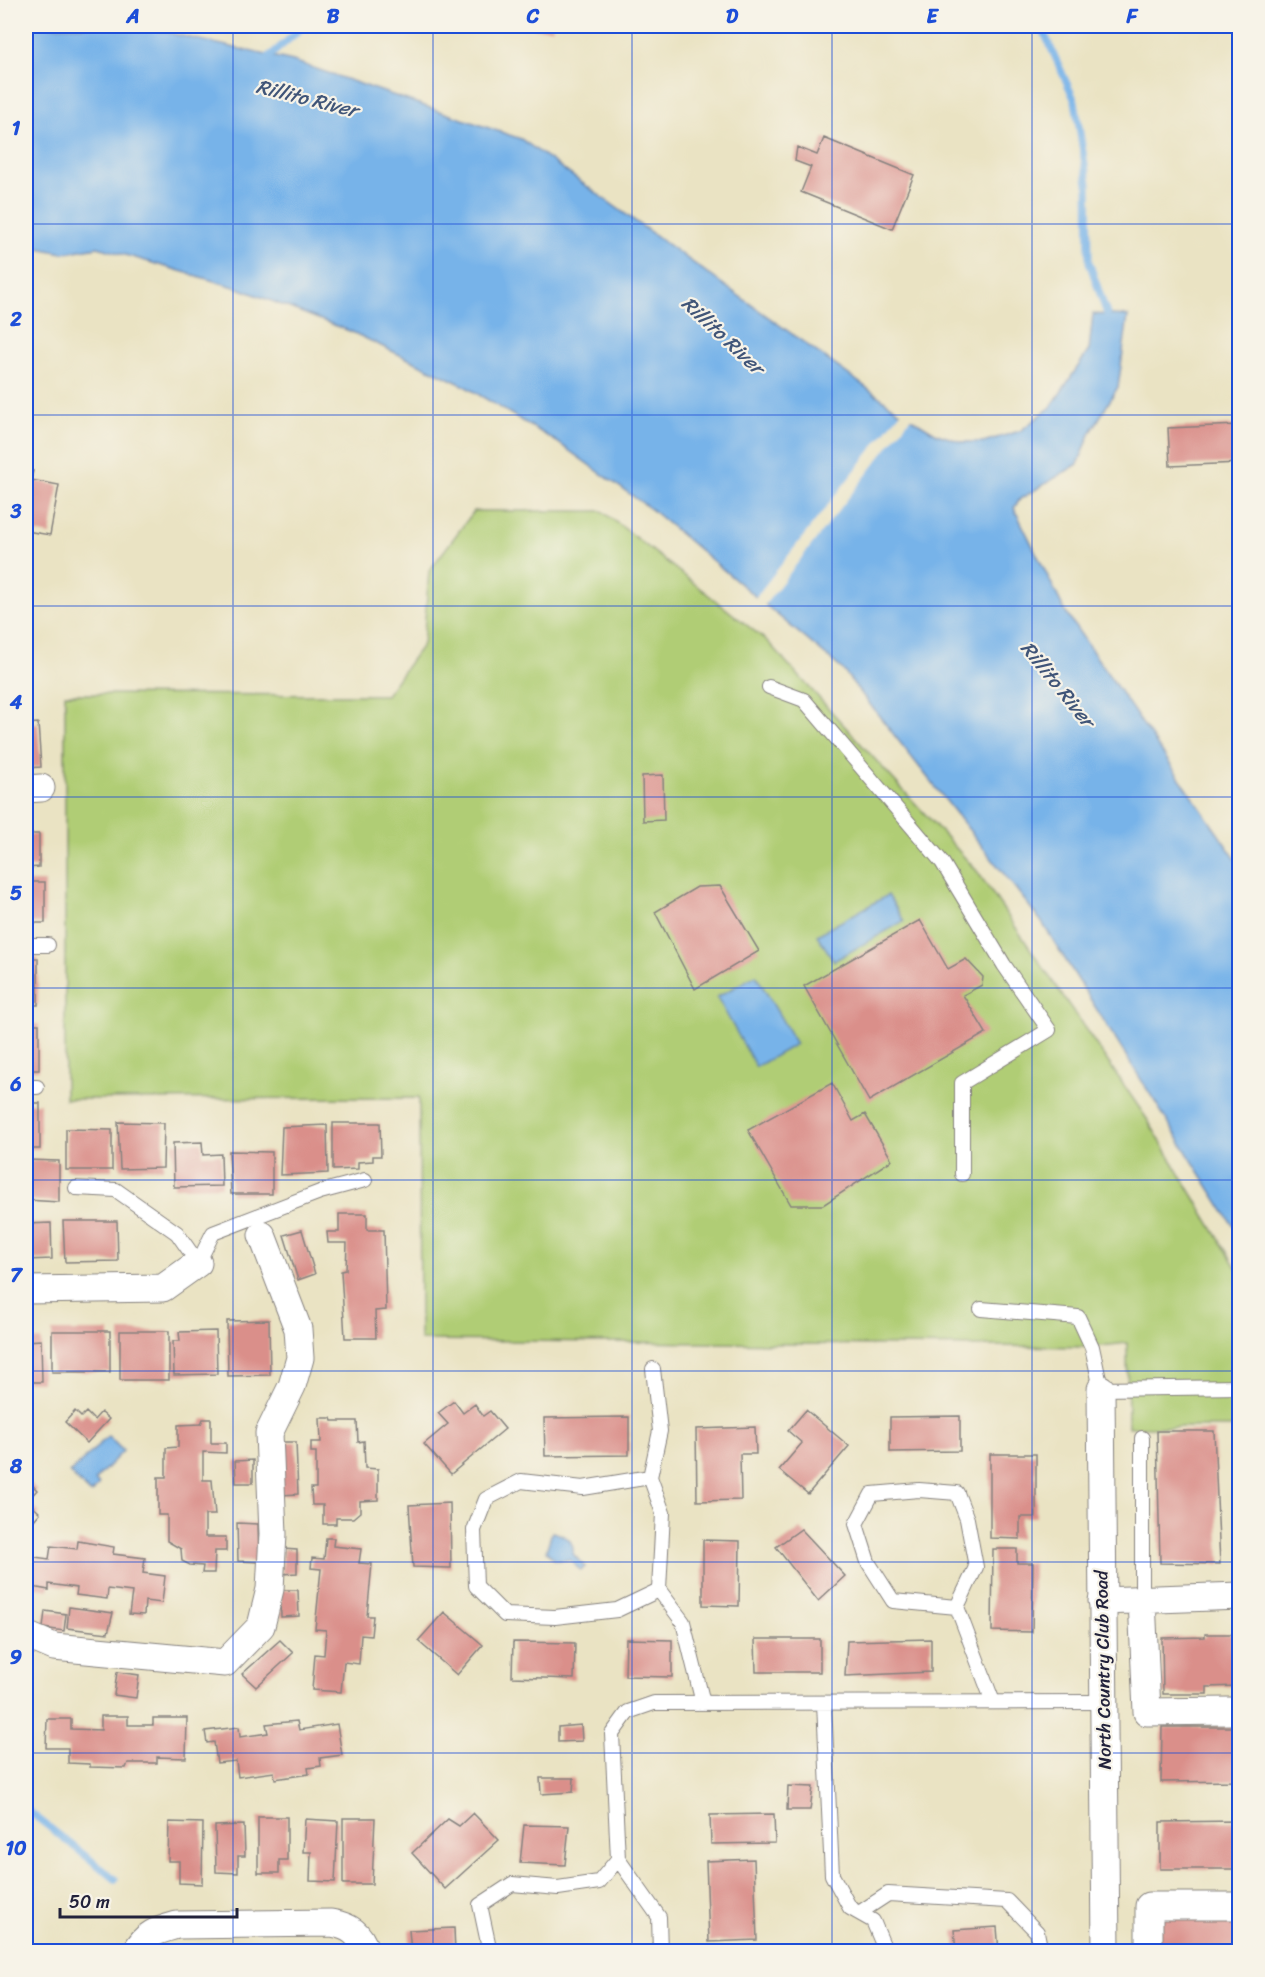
<svg xmlns="http://www.w3.org/2000/svg" width="1265" height="1977" font-family="Sriracha,sans-serif">
  <style>
    .green { fill: #b0cd74; stroke: #697858; stroke-width: 1.5 }
    .water { fill: #77b3e9; stroke: #4c6a92; stroke-width: 1.5 }
    .pier { fill: #eae3c3 }
    .lines { fill: none; stroke-linecap: round; stroke-linejoin: round }
    .stream { stroke: #77b3e9; stroke-width: 7 }
    .building { fill: #da8f8a }
    .service-casing { stroke: #86827f; stroke-width: 16 }
    .minor-casing { stroke: #86827f; stroke-width: 29 }
    .service { stroke: #fff; stroke-width: 14 }
    .minor { stroke: #fff; stroke-width: 27 }
    .grid { fill: none; stroke: #1d4ed8; stroke-width: 1.5; stroke-opacity: 0.55 }
    .labels { text-anchor: middle; stroke-width: 4.5; stroke-linejoin: round; paint-order: stroke }
    .street-label { font-size: 18px; fill: #22223b; stroke: #f7f3e8 }
    .water-label { font-size: 20px; font-style: italic; fill: #405578; stroke: #f7f3e8 }
    .neatline { fill: none; stroke: #1d4ed8; stroke-width: 2 }
    .grid-label { font-size: 20px; text-anchor: middle; font-weight: bold; fill: #1d4ed8 }
  </style>
  <rect width="100%" height="100%" fill="#f7f3e8"/>
  <filter id="ink" filterUnits="userSpaceOnUse"><feTurbulence type="fractalNoise" baseFrequency=".0167" numOctaves="2"/><feDisplacementMap in="SourceGraphic" scale="12" xChannelSelector="R" yChannelSelector="G"/><feConvolveMatrix kernelMatrix="1 2 1 2 8 2 1 2 1" color-interpolation-filters="sRGB"/></filter>
  <filter id="wash" filterUnits="userSpaceOnUse"><feTurbulence type="fractalNoise" baseFrequency=".008" numOctaves="4" result="noise"/><feDisplacementMap in="SourceGraphic" scale="24" xChannelSelector="R" yChannelSelector="G"/><feGaussianBlur stdDeviation="1.35" result="paint"/><feColorMatrix in="noise" values="0 0 0 0 0 0 0 0 0 0 0 0 0 0 0 0 0 1.4 0 .05"/><feComposite in="paint" operator="in"/></filter>
  <g filter="url(#wash)">
    <rect width="100%" height="100%" fill="#eae3c3"/>
    <!-- green -->
    <path class="green" d="M474,511h128l165,130 210,230 170,248 92,153v155h-111l-1,-84 -35,4 -672,-7 -1,-242 -354,1v-405l321,1 37,-51 6,-73z"/>
    <!-- water -->
    <path class="water" d="M26,26h113l154,35 228,78 378,272 38,23 25,8h21l37,-11 31,-24 38,-57 4,-36 35,2 -10,71 -27,45 -13,32 -58,35 -6,9 52,105 173,251v371l-198,-314 -199,-252 -190,-159 -95,-68 -94,-57 -111,-53 -114,-44 -140,-41 -35,6 -37,-7z
      M888,895l16,26 -70,40 -17,-26z
      M756,975l40,69 -40,23 -39,-70z
      M108,1436l15,15 -28,29 4,5 -8,9 -21,-21z
      M552,1532c13,3 22,7 21,22l12,13 -5,3 -10,-10h-15l-9,-9z"/>
    <!-- pier -->
    <path class="pier" d="M903,409l10,6 -149,191 -9,-8z"/>
    <g class="lines">
      <!-- stream -->
      <path class="stream" d="M1041,26l34,75 13,83 1,78 21,61
        M263,62l41,-36
        M26,1809l89,70"/>
    </g>
    <g id="blocks">
      <!-- building -->
      <path class="building" d="M531,26h22l-1,3 -21,-1z
        M824,138l90,37 -22,54 -91,-37 10,-25 -16,-6 2,-14 20,8z
        M1239,425v38l-69,3 -2,-38z
        M26,470l7,1 -2,9 28,5 -9,50 -24,-4z
        M38,723l3,44 -15,1v-44z
        M663,775l1,45 -21,1 -1,-45z
        M26,826h2v8h11v33l-13,1z
        M26,882h19v41h-19z
        M720,886l39,65 -64,38 -40,-77 42,-25z
        M920,920l28,49 18,-10 17,18 -1,8 -19,10 23,38 -117,68 -65,-115z
        M26,958h12v47h-12z
        M26,1024h13v46h-13z
        M832,1083l21,38 12,-7 27,46 -69,45h-32l-43,-75z
        M26,1103h14v46h-14z
        M118,1122l46,1 -1,45 -43,1z
        M333,1123h47l1,33h-8v5l-15,1v7l-25,1z
        M327,1125l1,48 -48,2 2,-48z
        M66,1129l46,1v40h-46z
        M202,1142l1,13 18,-1 1,32 -48,1 -1,-44z
        M229,1151l43,1v42h-41z
        M26,1160l33,1v41l-33,-2z
        M339,1214h28v16h17l2,80 -11,1 1,27h-31l-4,-67 5,-1 1,-27h-19l-1,-11h12z
        M63,1221h54l1,40 -53,1z
        M51,1223l1,36 -26,1v-36z
        M302,1230l13,44 -17,6 -14,-45z
        M269,1320l1,55 -42,1 -1,-55z
        M52,1331h58v41h-58z
        M120,1331h49v49h-49z
        M216,1331l1,43 -43,1 -1,-34h7l-1,-9z
        M41,1340l1,42h-16v-41z
        M454,1401l9,12 12,-9 8,12 7,-5 15,18 -54,45 -27,-30 24,-20 -10,-11z
        M806,1410l43,36 -41,48 -29,-24 23,-27 -14,-12z
        M75,1411l6,6 5,-5 8,8 7,-8 8,7 -22,24 -22,-21z
        M960,1416v35l-70,1v-35z
        M629,1417v38l-84,1 -1,-38z
        M320,1418h11l1,3h25l1,21 6,-1 1,27 13,1v31l-18,1v11l-7,6h-17v6h-13v-19h-11l-1,-17h5v-36h-5v-10h10z
        M203,1419h8v24h15v10l-23,-1v28h9l3,35h-10v22h21v14h-11l-1,22h-12l1,-7 -13,-1 -8,-4 -1,-12 -14,-8v-26h-9v-38h8v-29l12,-1v-22l23,-1z
        M755,1427l1,27h-16l1,46 -44,1 -1,-72z
        M1157,1431h57l6,133 -60,-1z
        M280,1442h16l2,52 -17,1z
        M990,1454h46v63h-16v22l-30,-1z
        M253,1460v23h-17l-1,-22z
        M26,1479l11,11 -10,11 13,12 -14,16z
        M450,1503l1,65 -38,-1 -4,-62z
        M237,1523l21,1 1,38 -21,-1z
        M801,1529l44,47 -27,25 -42,-54z
        M326,1538h8l-1,8 28,3 -2,14 13,1 -5,52h6l-2,20 -10,-1 -2,29 -15,-2 -3,30 -29,-2 3,-36 9,1 2,-25 -11,-1 6,-60 -10,-1 1,-10 12,1z
        M703,1540l37,1 -1,65 -36,-1z
        M78,1541l36,6 -1,7 32,4 -2,15 22,3 -3,27 -17,-2 -1,14 -15,-1 3,-22 -24,-3 -1,10 -31,-4 1,-7 -28,-4v6l-23,-4 2,-30 21,3 2,-13 26,3z
        M283,1549l14,1v23l-15,1z
        M993,1549h24v14h16l-1,69 -40,-1z
        M280,1590h18l1,26 -18,1z
        M69,1607l44,6 -5,20 -41,-5z
        M45,1611l21,3 -2,17 -21,-3z
        M444,1612l39,33 -26,30 -39,-34z
        M1205,1634h34v52l-32,1v7h-44l-1,-56 43,-1z
        M626,1639l46,1v37l-47,-1z
        M755,1639h65v33h-64z
        M931,1639v33l-86,4 2,-35z
        M280,1640l13,13 -37,34 -14,-13z
        M513,1642l62,1 -1,36 -62,-2z
        M117,1672l22,3 -3,23 -22,-3z
        M101,1716h27v9h25v-7h34l-1,40 -29,-1v6h-29l-2,5 -36,-1v-3l-22,-1v-15h-22l1,-29h24v10l30,1z
        M297,1721l2,9 38,-6 5,31 -22,3 1,8 -13,2 1,6 -34,5 -1,-7 -36,5 -2,-16 -19,2 -3,-21 -7,1 -2,-12 34,-4 1,10 28,-4 -2,-9z
        M581,1725l1,16 -24,1v-15z
        M1162,1727h77v54l-78,1z
        M540,1778h34l-1,14 -32,2z
        M788,1786l25,1 -3,23h-23z
        M473,1813l26,27 -54,49 -33,-36 36,-34 11,7z
        M774,1814l1,29 -64,1 -1,-29z
        M258,1817h29v43h-8v13h-21z
        M343,1818h32l-3,66h-29z
        M305,1819l33,2 -3,61 -25,-1 1,-29h-8z
        M1239,1821v48h-79v-47z
        M169,1822l34,1 -1,61 -23,-1v-22h-11z
        M244,1825l1,31h-7v17l-22,-1 -1,-46z
        M524,1825l45,1 -4,39 -45,-2z
        M754,1859l3,81 -48,2 -3,-81z
        M1239,1913v39h-83v-37z
        M997,1927l2,25h-43l-2,-22z
        M454,1928l1,24h-44l-2,-22z"/>
    </g>
  </g>
  <g filter="url(#ink)">
    <use href="#blocks" fill-opacity="0" stroke="#86827f" stroke-width="1.5"/>
    <g class="lines">
      <defs>
        <path id="service" d="M769,687l35,13 138,162 62,103 45,65 -87,53v91
          M26,945h22
          M26,1087h11
          M76,1188l40,2 61,43 21,30 15,-30 107,-41 45,-12
          M981,1309l97,8 14,30 9,42 139,-2
          M650,1477l10,-46 -7,-62
          M659,1590l-42,20 -62,7 -50,-2 -29,-29 -2,-56 12,-31 35,-18 62,7 67,-11 13,36 -4,77 24,32 20,81
          M1142,1599v-161
          M957,1607l-64,-6 -25,-39 -12,-38 16,-30 47,-4 38,3 10,26 9,48 -19,40 36,95
          M824,1703l8,172 18,33 23,13 13,31
          M859,1913l29,-19 119,7 30,31 4,20
          M490,1952l-10,-47 32,-21 46,4 41,-6 19,-23
          M660,1952l-1,-35 -41,-58 -6,-125 16,-22 26,-9 449,-1"/>
        <path id="minor" d="M26,789l15,-1
          M26,1290l137,-2 35,-25
          M1101,1389l5,563
          M1142,1599l5,113 83,-1
          M1102,1601l138,-5
          M26,1635l28,12 171,16 36,-37 9,-37 3,-55 -4,-101 23,-47 8,-28 -2,-29 -36,-94
          M136,1952c9,-19 23,-22 41,-27l154,-2c19,3 29,10 35,29
          M1149,1952v-46h91"/>
      </defs>
      <!-- service casing -->
      <use href="#service" class="service-casing"/>
      <!-- minor casing -->
      <use href="#minor" class="minor-casing"/>
      <!-- service -->
      <use href="#service" class="service"/>
      <!-- minor -->
      <use href="#minor" class="minor"/>
    </g>
  </g>
  <!-- grid -->
  <path class="grid" d="M233,26v1926M433,26v1926M632,26v1926M832,26v1926M1032,26v1926M26,224h1214M26,415h1214M26,606h1214M26,797h1214M26,988h1214M26,1180h1214M26,1371h1214M26,1562h1214M26,1753h1214"/>
  <g class="labels">
    <!-- street labels -->
    <g class="street-label">
      <text transform="translate(1103 1670) rotate(-91)" y="6">North Country Club Road</text>
    </g>
    <!-- water labels -->
    <g class="water-label">
      <text transform="translate(307 98) rotate(14)" y="7">Rillito River</text>
      <text transform="translate(723 335) rotate(43)" y="7">Rillito River</text>
      <text transform="translate(1058 684) rotate(51)" y="7">Rillito River</text>
    </g>
  </g>
  <!-- margin -->
  <rect width="1265" height="1977" fill="none" stroke="#f7f3e8" stroke-width="66"/>
  <!-- scale -->
  <path d="M60 1908v9h177v-9" fill="none" stroke="#22223b" stroke-width="3"/>
  <text x="69" y="1908" font-size="18" fill="#22223b" stroke="#f7f3e8" stroke-width="4.5" paint-order="stroke">50 m</text>
  <rect x="33" y="33" width="1199" height="1911" class="neatline"/>
  <g class="grid-label">
    <text x="133" y="23">A</text>
    <text x="333" y="23">B</text>
    <text x="533" y="23">C</text>
    <text x="732" y="23">D</text>
    <text x="932" y="23">E</text>
    <text x="1132" y="23">F</text>
    <text x="16" y="135">1</text>
    <text x="16" y="326">2</text>
    <text x="16" y="518">3</text>
    <text x="16" y="709">4</text>
    <text x="16" y="900">5</text>
    <text x="16" y="1091">6</text>
    <text x="16" y="1282">7</text>
    <text x="16" y="1473">8</text>
    <text x="16" y="1664">9</text>
    <text x="16" y="1855">10</text>
  </g>
</svg>
